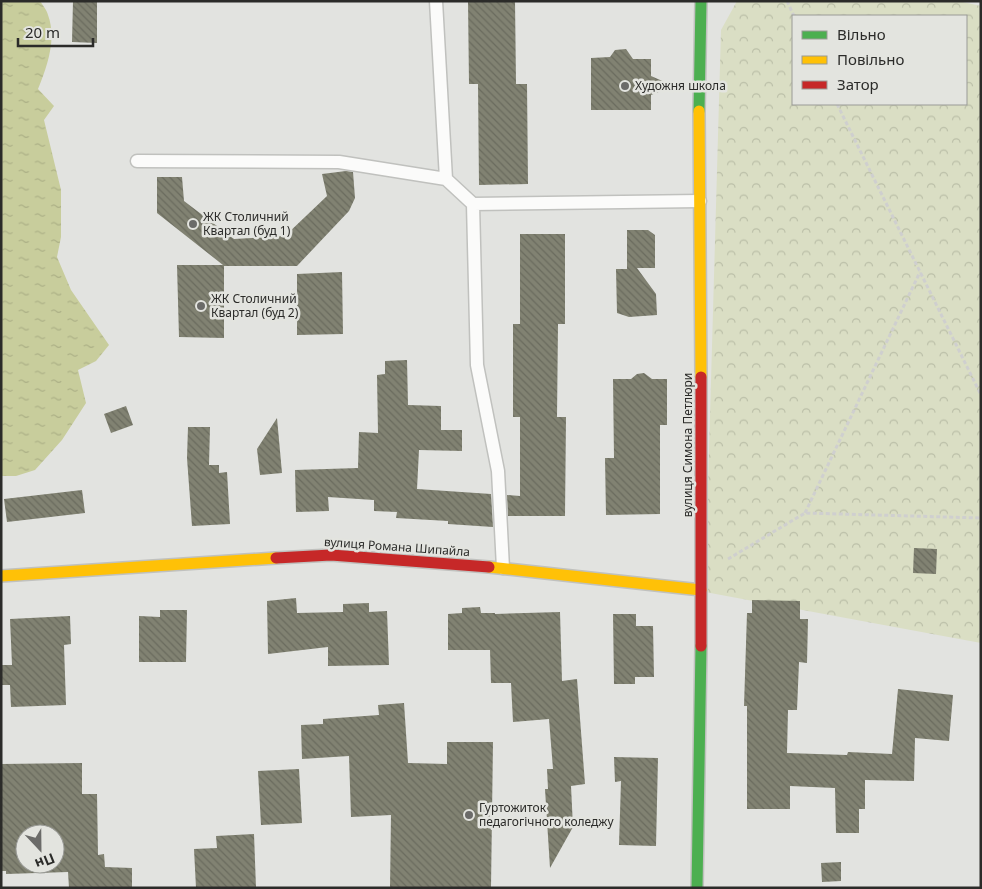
<svg xmlns="http://www.w3.org/2000/svg" width="982" height="889" font-family="'Noto Sans',sans-serif">
  <style>
    .park { fill: url(#park-crowns); fill-rule: evenodd }
    .water { fill: url(#water-ripples) }
    .building { fill: url(#building-back-hatch); fill-rule: evenodd }
    .lines { fill: none; stroke-linecap: round; stroke-linejoin: round }
    .lane-casing { stroke: #c0c1be; stroke-width: 15 }
    .fast-casing { stroke: #c0c1be; stroke-width: 14 }
    .slow-casing { stroke: #c0c1be; stroke-width: 14 }
    .jam-casing { stroke: #c0c1be; stroke-width: 14 }
    .path { stroke: #cfcfcf; stroke-width: 3; stroke-dasharray: 4 2.5; stroke-linecap: butt }
    .lane { stroke: #fbfbfa; stroke-width: 12 }
    .fast { stroke: #4caf50; stroke-width: 11 }
    .slow { stroke: #ffc107; stroke-width: 11 }
    .jam { stroke: #c62828; stroke-width: 11 }
    .poi-dot { fill: #6b6b69; stroke: #e3e4df; stroke-width: 2 }
    .labels { text-anchor: middle; stroke-width: 5; stroke-linejoin: round; paint-order: stroke }
    .poi-label { font-size: 12px; fill: #2b2b29; stroke: #e3e4df; text-anchor: start }
    .street-label { font-size: 12px; fill: #2b2b29; stroke: #e3e4df }
  </style>
  <defs>
    <pattern id="park-crowns" width="20" height="18" patternUnits="userSpaceOnUse" patternTransform="scale(1.25)"><rect width="20" height="18" fill="#dadec4"/><path d="M2 6a3 3 0 1 1 6 0M12 15a3 3 0 1 1 6 0" fill="none" stroke="#bbbfa8"/></pattern>
    <pattern id="water-ripples" width="26" height="14" patternUnits="userSpaceOnUse" patternTransform="scale(1.25)"><rect width="26" height="14" fill="#c8cd9c"/><path d="M2 4q2-2 4 0t4 0M15 11q2-2 4 0t4 0" fill="none" stroke="#acb086"/></pattern>
    <pattern id="building-back-hatch" width="6" height="6" patternUnits="userSpaceOnUse" patternTransform="scale(1.25)"><rect width="6" height="6" fill="#818272"/><path d="M-1 5l2 2M0 0l6 6M5-1l2 2" fill="none" stroke="#6a6b5e"/></pattern>
  </defs>
  <rect width="100%" height="100%" fill="#e2e3e0"/>
  <!-- park -->
  <path class="park" d="M737,1h221l23,5v637l-276,-51 16,-562zM793,16h173v88h-173z"/>
  <!-- water -->
  <path class="water" d="M1,1h39c3,5 7,9 8,14 9,24 -1,52 -10,74l16,17 -10,14 17,70v47l-4,20 14,33 38,55 -13,16 -18,9 8,33 -24,37 -27,30 -19,6h-15z"/>
  <!-- building -->
  <path class="building" d="M73,1h24v42l-25,-1z
    M468,1h47l1,83h11l1,100 -49,1 -1,-101h-9z
    M626,49l7,10h18v17l23,10 -23,9v15h-60v-52l19,-1 5,-7z
    M346,171l7,1 2,26 -6,13 -52,55h-73v72l-45,-1 -2,-72h46l-66,-52v-36h25l2,24 50,38 51,-3 42,-40 -5,-22z
    M627,230h21l7,5v33h-18l19,26 1,21 -28,2 -12,-4 -1,-44h11z
    M520,234h45v90h-7l-1,93h9l-1,99h-57l-1,-21 13,1v-79h-7v-93h7z
    M342,272l1,62 -46,1v-61z
    M407,360l1,45 33,1v24h21v21l-43,-1 -2,39 74,5 2,33 -45,-3v-3l-52,-3 1,-6 -23,-1v-11l-46,-3 1,14 -33,1 -1,-42 63,-2 1,-36 19,1 -1,-58 8,-1v-13z
    M644,373l8,6h15v46h-7v89l-54,1 -1,-57h9l-1,-79h18l6,-5z
    M126,406l7,19 -22,8 -7,-19z
    M277,418l5,55 -22,2 -3,-26z
    M188,427h22l-1,38h10v8l8,-1 3,52 -38,2 -5,-68z
    M82,490l3,23 -78,9 -3,-23z
    M914,548l23,1 -1,25 -23,-1z
    M296,598l1,15 46,-1v-8l26,-1v9l18,-1 2,54 -61,1v-19l-60,7 -1,-53z
    M752,600l48,1v18h8l-1,44 -8,-1 -2,48h-9l-1,43 60,2 1,-3 44,2 6,-65 55,6 -4,46 -34,-3 -1,43 -49,-1v29h-6v24h-23l-1,-45 -45,-2v23h-43v-103h-3l3,-93h5z
    M480,607l1,6h14v1l65,-2 2,69 15,-2 8,105 -14,2 2,41 -23,41 -5,-79h3l-1,-20h6l-4,-50 -36,3 -2,-39h-20l-1,-33h-42v-36l14,-1v-5z
    M160,610h27l-1,52h-47v-46l21,1z
    M613,614h23v12h17l1,51h-19v7h-21z
    M70,616l1,28 -7,1 2,60 -55,2 -1,-22h-9v-20h11l-2,-46z
    M404,703l4,60 39,1v-22h46l-2,146h-101l1,-73 -40,2 -2,-61 -47,3 -1,-34 22,-1v-5l56,-4 -1,-10z
    M614,757l44,1 -2,88 -37,-1 2,-64 -6,1z
    M82,763v31h15l1,61 6,-1 1,13 27,1v19l-63,1 -1,-16 -62,2v-3h-5v-107zM25,834h30v30h-30z
    M299,769l3,54 -41,2 -3,-54z
    M254,834l2,54h-60l-2,-39 23,-1 -1,-12z
    M841,862v19l-19,1 -1,-19z"/>
  <g class="lines">
    <defs>
      <path id="lane" d="M436,1l10,178 27,25 227,-3
        M137,161l202,1 107,17
        M473,204l4,161 21,106 5,97"/>
      <path id="fast" d="M699,111l2,-110
        M697,888l4,-242"/>
      <path id="slow" d="M699,111l2,266
        M489,567l212,23
        M1,576l275,-18"/>
      <path id="jam" d="M276,558l55,-3 158,12
        M701,646v-269"/>
    </defs>
    <!-- lane casing -->
    <use href="#lane" class="lane-casing"/>
    <!-- fast casing -->
    <use href="#fast" class="fast-casing"/>
    <!-- slow casing -->
    <use href="#slow" class="slow-casing"/>
    <!-- jam casing -->
    <use href="#jam" class="jam-casing"/>
    <!-- path -->
    <path class="path" d="M787,1l7,15
      M837,104l144,291
      M805,513l115,-241
      M728,559l77,-46 176,5"/>
    <!-- lane -->
    <use href="#lane" class="lane"/>
    <!-- fast -->
    <use href="#fast" class="fast"/>
    <!-- slow -->
    <use href="#slow" class="slow"/>
    <!-- jam -->
    <use href="#jam" class="jam"/>
  </g>
  <!-- markers -->
  <g class="poi-dot">
    <circle cx="625" cy="86" r="5"/>
    <circle cx="193" cy="224" r="5"/>
    <circle cx="201" cy="306" r="5"/>
    <circle cx="469" cy="815" r="5"/>
  </g>
  <g class="labels">
    <!-- poi labels -->
    <g class="poi-label">
      <text x="635" y="90">Художня школа</text>
      <text x="203" y="221">ЖК Столичний<tspan x="203" dy="14">Квартал (буд 1)</tspan></text>
      <text x="211" y="303">ЖК Столичний<tspan x="211" dy="14">Квартал (буд 2)</tspan></text>
      <text x="479" y="812">Гуртожиток<tspan x="479" dy="14">педагогічного коледжу</tspan></text>
    </g>
    <!-- street labels -->
    <g class="street-label">
      <text transform="translate(688 445) rotate(-90)" y="4">вулиця Симона Петлюри</text>
      <text transform="translate(397 547) rotate(4)" y="4">вулиця Романа Шипайла</text>
    </g>
  </g>
  <!-- border -->
  <rect width="982" height="889" fill="none" stroke="#2b2b29" stroke-width="5"/>
  <!-- legend -->
  <rect x="792" y="15" width="175" height="90" fill="#e3e4df" stroke="#999a96"/>
  <rect x="802" y="31" width="25" height="8" fill="#4caf50" stroke="#999a96"/>
  <text x="837" y="40" font-size="15" fill="#2b2b29">Вільно</text>
  <rect x="802" y="56" width="25" height="8" fill="#ffc107" stroke="#999a96"/>
  <text x="837" y="65" font-size="15" fill="#2b2b29">Повільно</text>
  <rect x="802" y="81" width="25" height="8" fill="#c62828" stroke="#999a96"/>
  <text x="837" y="90" font-size="15" fill="#2b2b29">Затор</text>
  <!-- north arrow -->
  <g transform="translate(40 849) rotate(158)"><circle r="24" fill="#e3e4df" stroke="#999a96"/>
  <path d="M0-4L9 19L0 12L-9 19Z" fill="#6b6b69"/>
  <text y="-8" font-size="14" font-weight="bold" text-anchor="middle" fill="#2b2b29">Пн</text>
  </g>
  <!-- scale -->
  <path d="M18 38v8h75v-8" fill="none" stroke="#2b2b29" stroke-width="2.5"/>
  <text x="25" y="38" font-size="15" fill="#2b2b29" stroke="#e3e4df" stroke-width="4" paint-order="stroke">20 m</text>
</svg>
